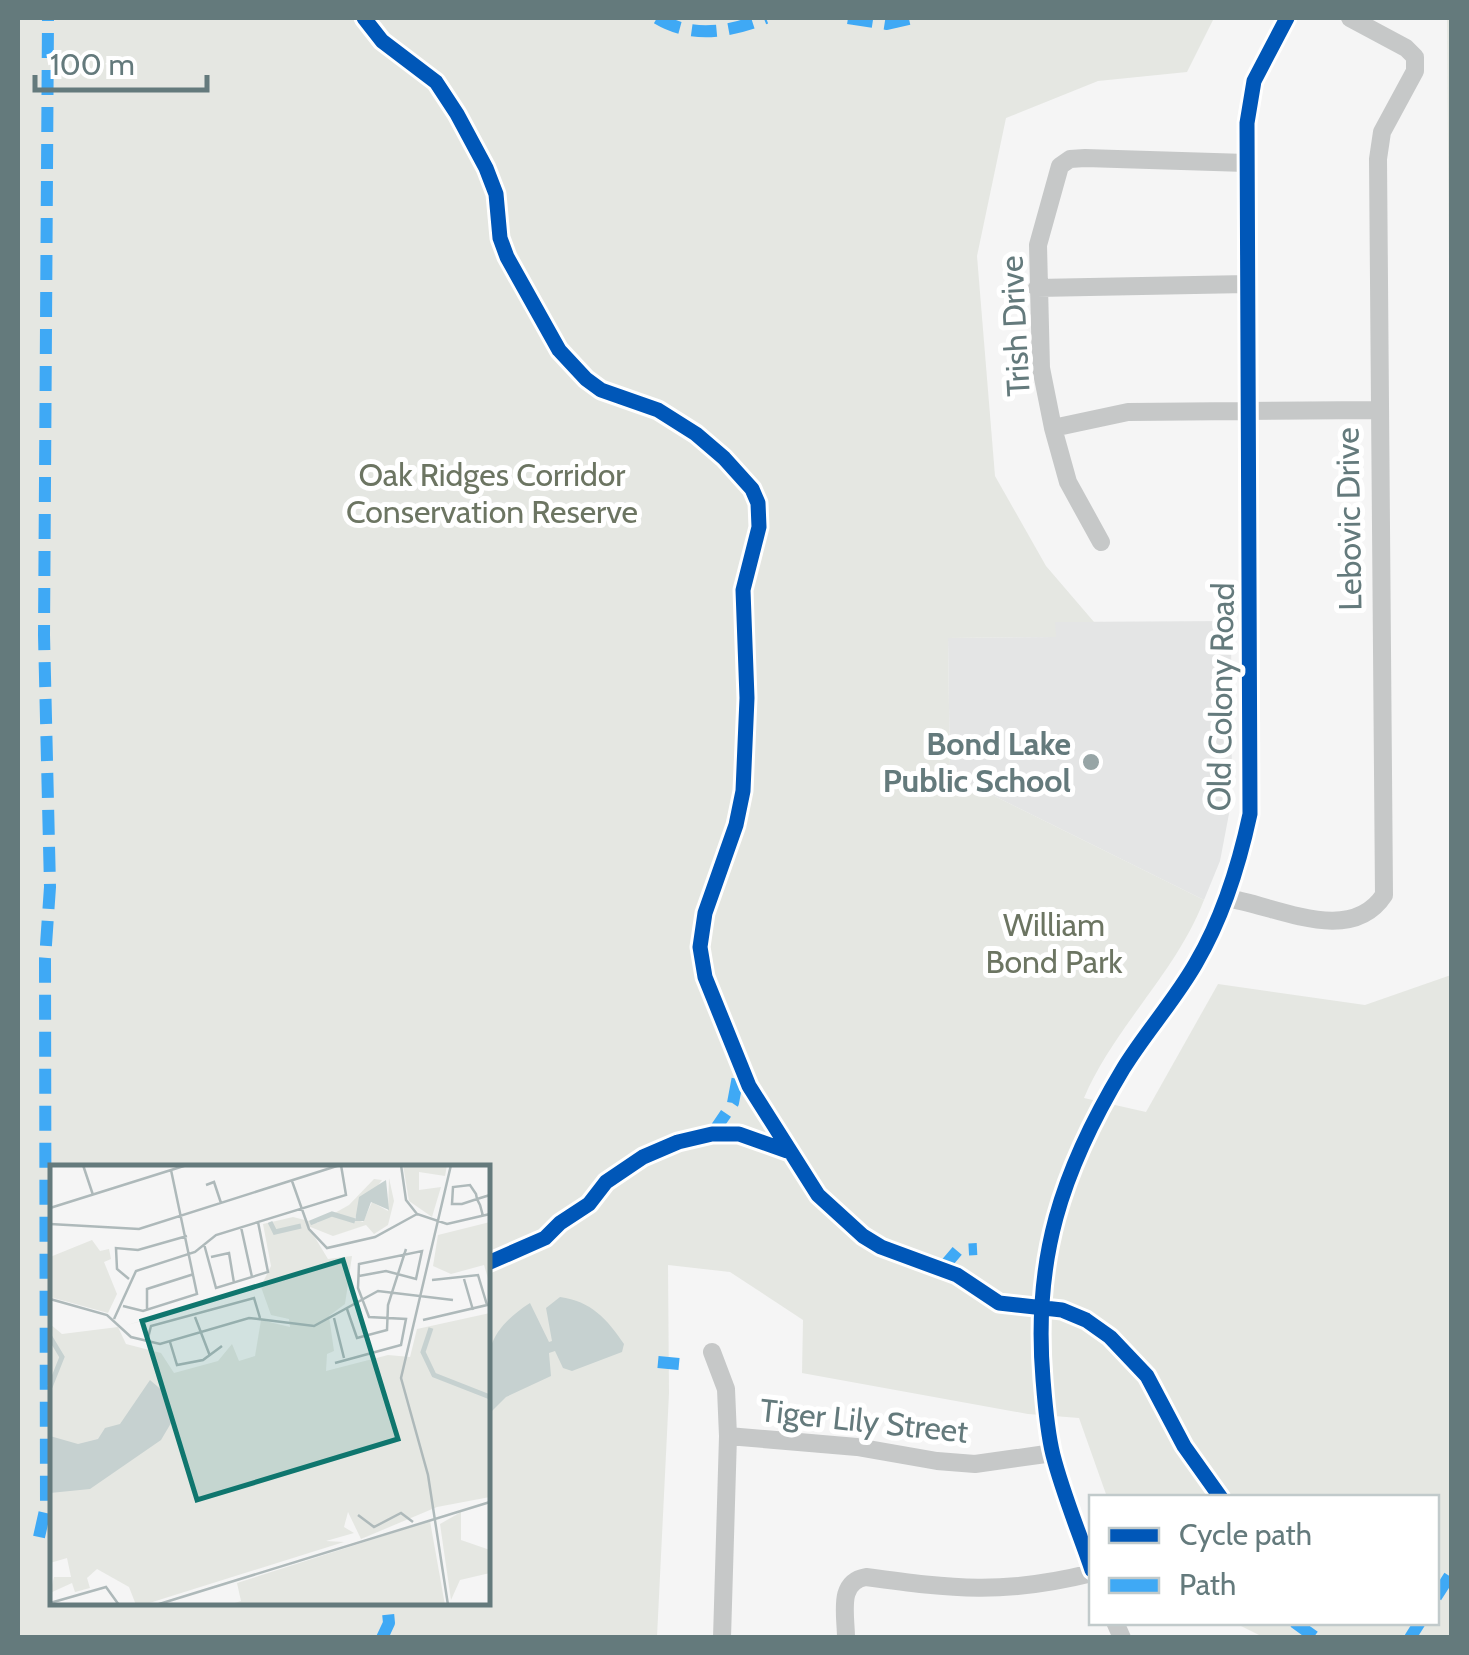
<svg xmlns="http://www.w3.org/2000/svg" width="1469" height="1655" font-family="Cabin,sans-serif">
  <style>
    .built { fill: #e4e5e5 }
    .green { fill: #e5e7e2; fill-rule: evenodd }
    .water { fill: #c6d1d0 }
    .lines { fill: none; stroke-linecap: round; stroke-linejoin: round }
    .minor { stroke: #c6c8c8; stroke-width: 18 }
    .quiet { stroke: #3fa9f5; stroke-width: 12; stroke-dasharray: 25 12; stroke-linecap: butt }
    .cycleway-casing { stroke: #fff; stroke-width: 21 }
    .cycleway { stroke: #0057b8; stroke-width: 15 }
    .poi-dot { fill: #97a5a6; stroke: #fff; stroke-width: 4 }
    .labels { text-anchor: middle; stroke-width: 10; stroke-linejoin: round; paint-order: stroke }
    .street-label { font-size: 32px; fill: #647a7c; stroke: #fff }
    .park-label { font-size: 32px; fill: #6c7562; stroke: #fff }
    .poi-label { font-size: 32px; font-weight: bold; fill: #647a7c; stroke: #fff; text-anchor: end }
    .inset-river { fill: none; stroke: #c6d1d0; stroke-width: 5 }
    .inset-road { fill: none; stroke: #aeb9ba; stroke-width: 2.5 }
    .view { fill: #0f766e; fill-opacity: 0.15; stroke: #0f766e; stroke-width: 5 }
    .inset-edge { fill: none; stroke: #647a7c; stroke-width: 5 }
  </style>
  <rect width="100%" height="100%" fill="#f5f5f5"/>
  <!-- built -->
  <path class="built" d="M1231,621l1,177 -12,63 -16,39 -254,-126 -2,-136 107,-1v-15z"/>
  <!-- green -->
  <path class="green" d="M18,18h1196l-27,54 -89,9 -92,37 -29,138 18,220 51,90 48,56h-39l1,15 -108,1 2,136 254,126c-28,73 -90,127 -120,198l62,14 72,-128 147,21 86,-30v662h-188l-28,-14 201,-1v-124l-329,-1 -28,-79 -51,-4 -226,-41 1,-53 -73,-48 -62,-7 1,128 -12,244h-639zM52,1168h436v434h-436z
    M1447,18h5l-1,504z"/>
  <!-- water -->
  <path class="water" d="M560,1297c31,4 47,22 64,47l-2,8 -50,19 -9,-3 -8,-17 -6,2 2,23 -45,21 -18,18c-1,-53 -9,-79 42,-112l19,39 3,-1 -6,-33z"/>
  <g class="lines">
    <!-- minor -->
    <path class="minor" d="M1037,288l210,-4
      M1053,428l75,-16 250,-2
      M1101,542l-33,-60 -15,-54 -12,-60 -3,-123 22,-79 10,-7 15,-1 161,5
      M1226,898c49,7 124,49 158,-3l-6,-736 4,-27 33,-61v-14l-9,-9 -56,-30
      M712,1352l14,37 2,47 -6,202
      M728,1436l129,11 80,14 38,3 78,-11
      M1092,1570c-13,-38 -29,-76 -39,-115 -6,-24 -8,-51 -10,-76 -10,-120 18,-207 80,-310 22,-36 52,-69 73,-106 27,-46 43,-98 54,-149l-3,-691 7,-42 33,-63
      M1115,1622l7,16
      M846,1638c0,-24 -9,-56 20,-61 87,12 138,18 226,-4"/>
    <!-- quiet -->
    <path class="quiet" d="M657,18c35,21 73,14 109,0
      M848,18l39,6 26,-6
      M712,1134l21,-31 6,-32
      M941,1270l17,-20 19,-1
      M658,1362l21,2
      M39,1537l7,-31 -1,-547 5,-72 -6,-252 4,-617
      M1436,1597l16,-25
      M1294,1622l22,16
      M382,1638l7,-15 -2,-21
      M1410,1638l10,-16"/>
    <defs>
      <path id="cycleway" d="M364,18l18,23 54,41 21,32 29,54 10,26 4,44 7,19 52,93 27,29 15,11 57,20 38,24 28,24 28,31 6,14 1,24 -16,63 4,108 -4,93 -7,34 -31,88 -5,34 5,30 44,109 69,109 45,41 18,11 76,28 42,28 63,7 24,10 24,17 37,39 37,70 37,52
        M488,1263l57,-25 15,-15 29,-19 17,-22 37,-25 35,-15 34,-8h27l48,17
        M1092,1570c-13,-38 -29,-76 -39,-115 -6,-24 -8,-51 -10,-76 -10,-120 18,-207 80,-310 22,-36 52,-69 73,-106 27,-46 43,-98 54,-149l-3,-691 7,-42 33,-63"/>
    </defs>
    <!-- cycleway casing -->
    <use href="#cycleway" class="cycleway-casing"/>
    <!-- cycleway -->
    <use href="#cycleway" class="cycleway"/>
  </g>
  <!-- markers -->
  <circle class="poi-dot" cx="1091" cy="762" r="10"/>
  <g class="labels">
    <!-- street labels -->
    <g class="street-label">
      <text transform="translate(1015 326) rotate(-93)" y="11">Trish Drive</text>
      <text transform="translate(1349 519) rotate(-91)" y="11">Lebovic Drive</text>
      <text transform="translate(1221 697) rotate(-89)" y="11">Old Colony Road</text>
      <text transform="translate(864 1421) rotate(6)" y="11">Tiger Lily Street</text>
    </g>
    <!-- park labels -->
    <g class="park-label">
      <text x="492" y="486">Oak Ridges Corridor<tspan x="492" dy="37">Conservation Reserve</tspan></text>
      <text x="1054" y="936">William<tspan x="1054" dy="37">Bond Park</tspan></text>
    </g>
    <!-- poi labels -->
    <g class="poi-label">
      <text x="1071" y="755">Bond Lake<tspan x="1071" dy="37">Public School</tspan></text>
    </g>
  </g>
  <!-- overview -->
  <g transform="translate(50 1165)">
    <rect width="440" height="440" fill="#f5f5f5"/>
    <path d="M353,0h44l-2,11 -26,-4v18l22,-3 -9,30 -23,-16zM339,13l5,23 -6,24 -14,9 -8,-9 -33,11 -25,-10 20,33 24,-3 -7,48 -16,12 5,35 -7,3 -1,17 62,-16 22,2 7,-28 73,-16v184l-53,10 -76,32 -13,-27 -4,15 10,6 -28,8 18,1 -201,63h-7l-7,-18 -32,-18 -10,9 3,10 -15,4 -3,-9 -22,10 4,-16h17l-4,-19 -17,5v-239l12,10 56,-7 8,17 35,9 13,20 44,-12 14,-17 7,17 16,-5 6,-36 29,7 -1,-8 -18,-4 -10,-28 -137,39 138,-42 9,-18 -8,-42 30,-7 24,6 32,-18 25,-26 8,1 -28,39 9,3 9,-20 16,9zM440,57v63l-6,-20 -33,9 -18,-8 5,-31zM42,75l8,11 9,-2 2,10 -7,3 13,32 -9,19 -58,-16v-40zM411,347v28l29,10v23l-30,7 -9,20 -11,-76zM380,356l15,84h-216l12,-4 -4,-18z" fill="#e5e7e2"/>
    <path d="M336,15l3,30 -18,-8 -7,19h-9l4,-24zM100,215l14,12 10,26 -13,22 -71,49 -40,4v-57l28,8 20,-5 7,-11 15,-4z" fill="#c6d1d0"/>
    <path class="inset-river" d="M220,57l5,10 26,-6M260,58l22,-9 23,7M381,163l-8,24 11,23 56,22M0,172l12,20 -12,30"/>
    <path class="inset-road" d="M33,0l10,30M351,0l5,35 11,14 30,10 43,-10M242,16l17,48 18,19 48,-11 42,-23M156,20l8,-3 7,21M0,43l137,-43M433,51l-3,-11 -3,-6 -1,-5 -6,-9 -17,2 -1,17h10l15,-5 13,-4M0,59l89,5 201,-64M191,62l11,50M154,79l12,44 52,-16 -10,-50M161,92l18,-4 5,30M79,114l-12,-10 -1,-21 22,2 49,-14M414,114l9,31M0,134l57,16 24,22 29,7 89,-26 65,8 64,-35 75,9M73,141l20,5 54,-17 -26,-124M97,144v-20l47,-15M297,144l10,29 30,-8 1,-25 18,-56M145,152l15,39M284,153l10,40M64,154l22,-48 59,-19 21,-17 130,-40 -5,-30M373,155l64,-15 -9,-30 -46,5M97,177l4,-16 103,-28 6,20M120,177l7,23 26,-5 19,-14M285,198l66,-18 5,-26 -37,-2 -11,-29 1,-24 63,-13 -6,28 -30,-8 -27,5M308,350l16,12 27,-14 12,9M0,438l56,-16 13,18M106,440l334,-103M398,440l-20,-130 -27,-97 50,-213"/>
    <path class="view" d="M293,95l55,179 -201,61 -55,-179z"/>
    <rect width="440" height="440" class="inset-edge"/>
  </g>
  <!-- border -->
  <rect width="1469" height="1655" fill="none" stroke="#647a7c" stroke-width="40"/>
  <!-- legend -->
  <rect x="1089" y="1495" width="350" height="130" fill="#ffffff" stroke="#c1cacb" stroke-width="2.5"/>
  <rect x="1109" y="1528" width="50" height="15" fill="#0057b8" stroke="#c1cacb" stroke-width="2.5"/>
  <text x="1179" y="1545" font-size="30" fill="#647a7c">Cycle path</text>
  <rect x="1109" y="1578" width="50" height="15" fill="#3fa9f5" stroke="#c1cacb" stroke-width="2.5"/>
  <text x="1179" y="1595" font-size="30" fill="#647a7c">Path</text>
  <!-- scale -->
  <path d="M35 75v15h172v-15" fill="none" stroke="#647a7c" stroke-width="5"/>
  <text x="50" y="75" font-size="30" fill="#647a7c" stroke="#ffffff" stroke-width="8" paint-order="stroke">100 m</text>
</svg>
